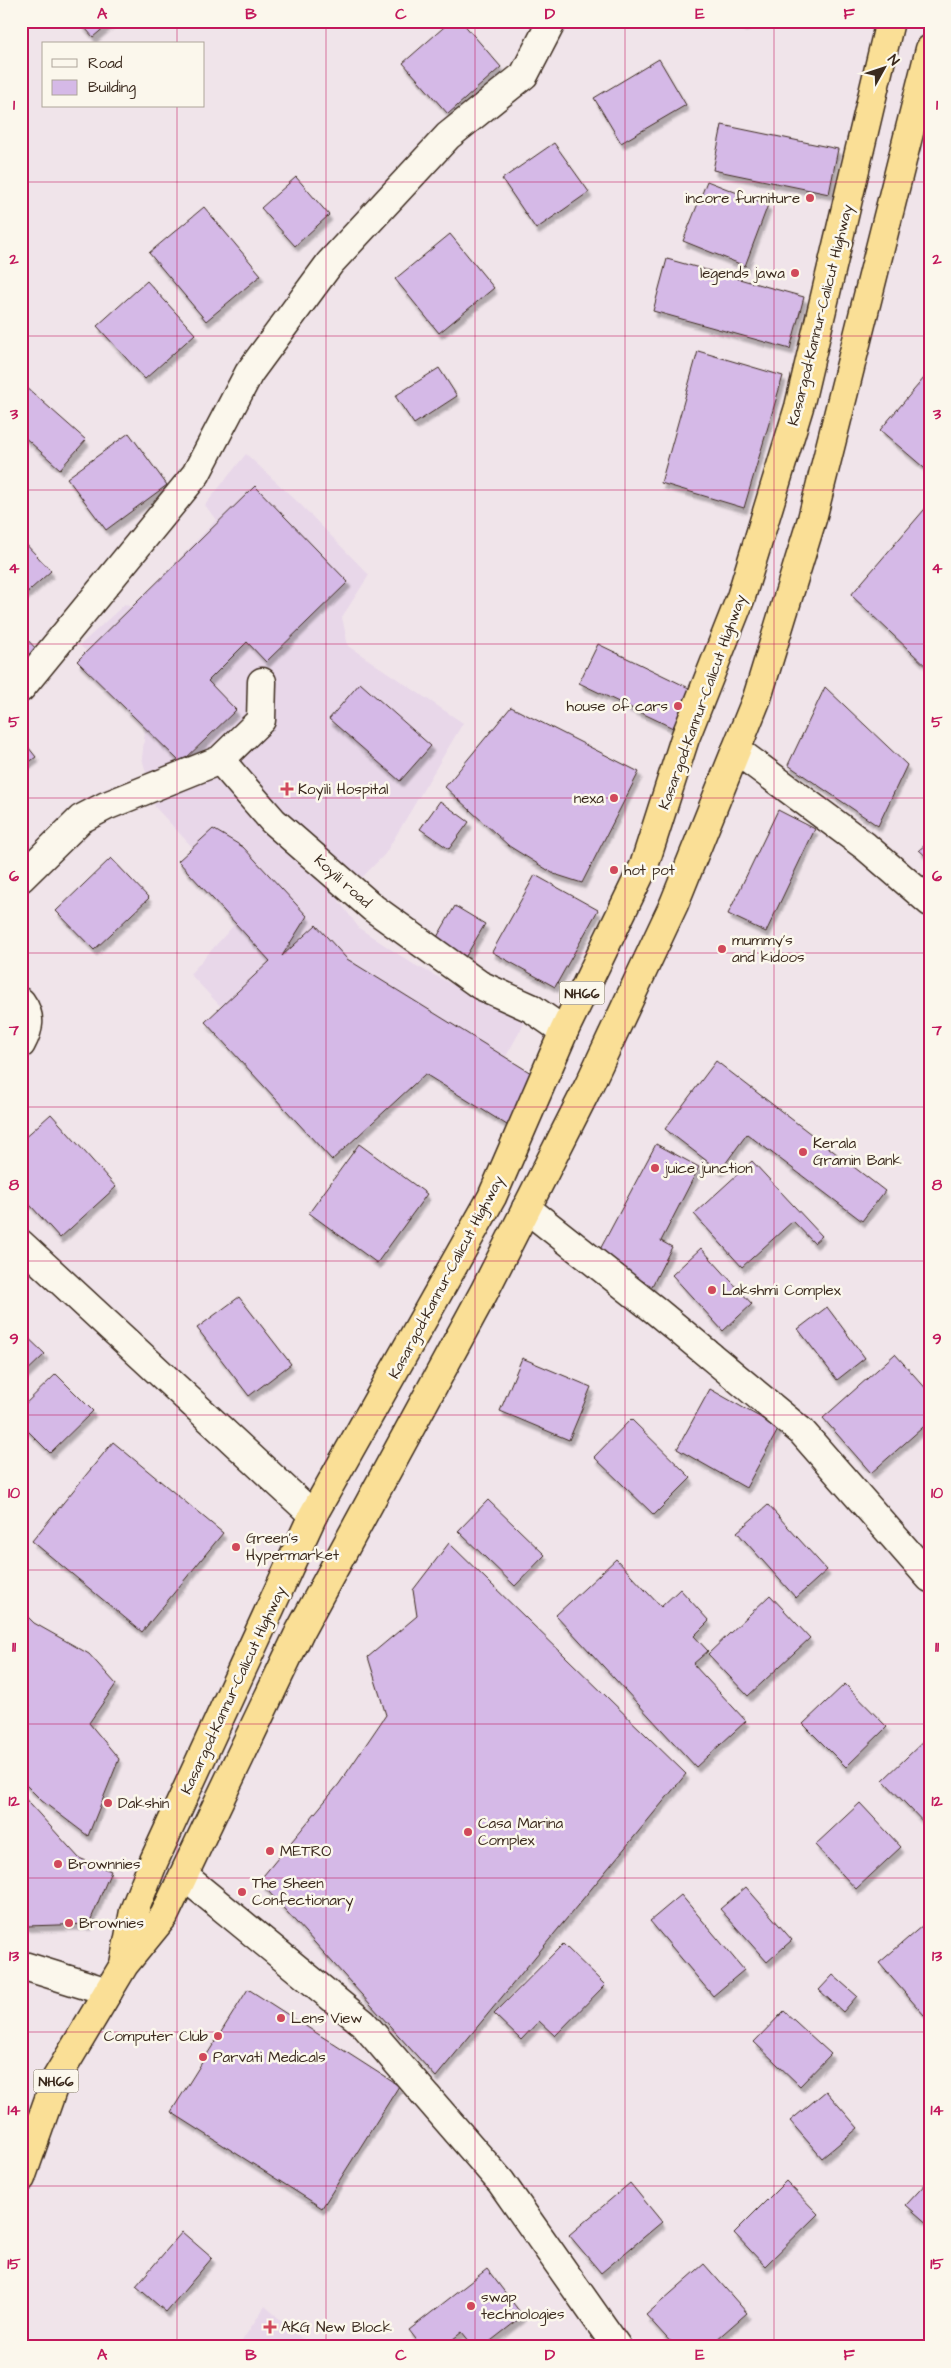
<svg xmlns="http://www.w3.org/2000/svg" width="951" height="2368" font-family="'Architects Daughter',sans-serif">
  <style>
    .built { fill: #e8d7e9 }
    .building { fill: #d5b9e7; stroke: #3b2a1e; filter: url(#shadow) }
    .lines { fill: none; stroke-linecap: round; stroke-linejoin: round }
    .minor-casing { stroke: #3b2a1e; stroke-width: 31 }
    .trunk-casing { stroke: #3b2a1e; stroke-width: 31 }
    .minor { stroke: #fbf7ec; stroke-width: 28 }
    .trunk { stroke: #fadf96; stroke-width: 28 }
    .grid { fill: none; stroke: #c2185b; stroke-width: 1; stroke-opacity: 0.55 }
    .poi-dot { fill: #d1495b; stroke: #fbf7ec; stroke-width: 2 }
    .labels { text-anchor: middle; stroke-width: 5; stroke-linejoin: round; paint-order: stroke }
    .shield { fill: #fbf7ec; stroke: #75685c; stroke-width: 1 }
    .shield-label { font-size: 14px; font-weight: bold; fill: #3b2a1e }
    .poi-label { font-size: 15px; fill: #3b2a1e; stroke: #fbf7ec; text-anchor: start }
    .street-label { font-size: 15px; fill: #3b2a1e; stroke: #fbf7ec }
    .neatline { fill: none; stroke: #c2185b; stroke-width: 2 }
    .grid-label { font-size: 16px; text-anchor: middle; font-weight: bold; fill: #c2185b }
  </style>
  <defs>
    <filter id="shadow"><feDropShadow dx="3" dy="5.5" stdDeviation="1" flood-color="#0004"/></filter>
  </defs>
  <rect width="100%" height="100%" fill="#f0e4ea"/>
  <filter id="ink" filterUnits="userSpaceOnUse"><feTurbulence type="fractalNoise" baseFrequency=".02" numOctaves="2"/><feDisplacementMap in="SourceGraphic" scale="10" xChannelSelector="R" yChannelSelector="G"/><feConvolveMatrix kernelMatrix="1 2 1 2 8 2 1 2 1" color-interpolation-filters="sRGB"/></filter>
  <g filter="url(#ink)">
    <!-- built -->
    <path class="built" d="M246,454l56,52 67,69 -27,42 6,29 115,77 -78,131 -46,47 20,27 54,36 112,58 -37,67 -94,-58 -133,18 -71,-75 62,-69 -44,-41 -53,-57 -13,-49 5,-45 -67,-68 45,-41 8,4 83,-88 -11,-15z
      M265,2306l46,41h-73z"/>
    <!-- building -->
    <path class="building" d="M79,21h33l-19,16z
      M451,21h10l40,46 -53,47 -45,-51z
      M739,21h10l-6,5z
      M659,59l27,46 -65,38 -27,-45z
      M722,125l116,24 -9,45 -116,-24z
      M554,143l35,49 -53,37 -34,-50z
      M296,177l33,38 -34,31 -34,-38z
      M707,181l61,24 -23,61 -62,-25z
      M204,207l57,68 -55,46 -57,-68z
      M450,234l44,54 -55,45 -44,-54z
      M667,259l137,38 -14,52 -137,-38z
      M147,281l48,53 -50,45 -48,-53z
      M698,351l85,25 -39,132 -83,-25z
      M439,368l18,28 -43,28 -19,-28z
      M930,371v102l-50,-43z
      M25,386l61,54 -26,29 -39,-35v-43z
      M129,433l38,52 -61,45 -39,-52z
      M255,486l93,96 -82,80 -19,-20 -39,39 28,29 -55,53 -104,-102z
      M930,503v167l-79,-75z
      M21,539l30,32 -30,27z
      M21,633l21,22 -21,20z
      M598,644l93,45 -18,39 -94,-45z
      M360,683l71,63 -31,35 -71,-62z
      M825,687l82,78 -29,61 -90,-61z
      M511,707l128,65 -57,111 -28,-9 -45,-28 -64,-59z
      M21,738l15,19 -15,11z
      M440,801l29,21 -20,27 -29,-20z
      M778,810l37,19 -49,103 -38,-18z
      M213,829l30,18 64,69 -25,40 34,-31 31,34 192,119 -23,39 -9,8 -82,-51 -93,86 -127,-138 65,-61 -92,-100z
      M930,841v19l-11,-10z
      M111,858l38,40 -55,52 -38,-39z
      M535,875l63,35 -43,77 -63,-35z
      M455,906l30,18 -22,37 -30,-17z
      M716,1061l169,130 -23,30 -115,-87 -27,37 -55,-42z
      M51,1114l65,73 -56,51 -39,-43v-54z
      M359,1144l68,50 -50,69 -68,-50z
      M656,1144l43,23 -38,74 11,6 -20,39 -56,-29z
      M752,1161l70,75 -8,7 -21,-22 -51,46 -48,-53z
      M701,1248l51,56 -29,27 -51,-56z
      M239,1297l52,67 -42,32 -52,-68z
      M827,1307l38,51 -28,22 -39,-51z
      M21,1331l24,23 -24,23z
      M895,1354l35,39v28l-59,52 -48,-55z
      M522,1358l69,29 -22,53 -69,-29z
      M56,1374l37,37 -43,42 -29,-29v-16z
      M710,1389l69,39 -33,60 -69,-39z
      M631,1419l60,59 -37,37 -60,-58z
      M113,1442l110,91 -81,99 -110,-91z
      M488,1500l57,55 -30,31 -57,-55z
      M768,1505l59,65 -31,28 -59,-66z
      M449,1543l237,231 -250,303 -177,-196 80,-97 47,-69 -18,-58 49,-41 -4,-26z
      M616,1559l45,48 19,-18 29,32 -15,15 14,15 -15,13 53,57 -50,46 -140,-152z
      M770,1595l40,43 -62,58 -40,-42z
      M21,1610l13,13 55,31 27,30 -27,39 30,36 -31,77 -46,-35 -21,-21v-63l9,-12 -9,-7z
      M845,1684l42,43 -41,40 -43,-43z
      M930,1735v94l-47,-49z
      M21,1794l58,64 32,13 -22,53 -62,2 -6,-3z
      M860,1803l41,44 -45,42 -41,-44z
      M746,1887l46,53 -25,22 -47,-53z
      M681,1895l63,75 -31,26 -63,-75z
      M930,1919v103l-51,-59z
      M563,1944l42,41 -50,51 -16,-15 -18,19 -27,-26z
      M833,1975l24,21 -14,16 -24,-22z
      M248,1989l151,97 -77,122 -151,-96z
      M784,2011l47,43 -31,32 -46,-44z
      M826,2091l32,37 -36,30 -32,-37z
      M930,2179v47l-24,-21z
      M786,2181l32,33 -53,52 -31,-33z
      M630,2183l32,39 -61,51 -32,-38z
      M182,2232l30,26 -46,54 -30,-26z
      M704,2264l43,49 -39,34h-33l-29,-32z
      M487,2269l36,47 -40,31h-9l-12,-15 -19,15h-21l-13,-17z
      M37,2339l18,8h-21z"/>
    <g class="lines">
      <defs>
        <path id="minor" d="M262,682l-1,38 -41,40 53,61 100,87 107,77 51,23 33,23
          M21,688l175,-214 53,-101 81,-110 118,-127 76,-61 28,-54
          M736,750l129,96 65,56
          M21,878l60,-59 25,-13 114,-46
          M21,1002c11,15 8,27 0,42
          M526,1208l129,102 147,122 128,146
          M21,1244l292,271
          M184,1876l179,147 138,159 116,165
          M21,1965l87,27"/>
        <path id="trunk" d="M124,1964l10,-53 19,-48 160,-348 179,-318 72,-166 80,-165 41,-128 56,-141 58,-190 91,-386
          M21,2178l35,-99 68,-114 40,-49 136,-285 184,-339 105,-207 85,-181 83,-206 55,-179 118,-470"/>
      </defs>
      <!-- minor casing -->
      <use href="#minor" class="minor-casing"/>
      <!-- trunk casing -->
      <use href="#trunk" class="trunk-casing"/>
      <!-- minor -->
      <use href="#minor" class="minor"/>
      <!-- trunk -->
      <use href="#trunk" class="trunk"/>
    </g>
  </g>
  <!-- grid -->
  <path class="grid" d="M177,21v23M326,21v2326M475,21v2326M625,21v2326M774,21v2326M177,106v2241M21,182h909M21,336h909M21,490h909M21,644h909M21,798h909M21,953h909M21,1107h909M21,1261h909M21,1415h909M21,1570h909M21,1724h909M21,1878h909M21,2032h909M21,2186h909"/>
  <!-- markers -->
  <g class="poi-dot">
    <circle cx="810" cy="198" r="5"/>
    <circle cx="795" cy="273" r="5"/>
    <circle cx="678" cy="706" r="5"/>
    <path d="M284.5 781.5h5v5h5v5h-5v5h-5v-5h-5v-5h5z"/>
    <circle cx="614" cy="798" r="5"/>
    <circle cx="614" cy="870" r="5"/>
    <circle cx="722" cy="949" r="5"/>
    <circle cx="803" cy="1152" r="5"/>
    <circle cx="655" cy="1168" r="5"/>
    <circle cx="712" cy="1290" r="5"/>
    <circle cx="236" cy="1547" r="5"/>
    <circle cx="108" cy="1803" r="5"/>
    <circle cx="468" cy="1832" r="5"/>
    <circle cx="270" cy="1851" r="5"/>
    <circle cx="58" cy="1864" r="5"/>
    <circle cx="242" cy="1892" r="5"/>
    <circle cx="69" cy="1923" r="5"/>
    <circle cx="281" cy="2018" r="5"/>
    <circle cx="218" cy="2036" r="5"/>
    <circle cx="203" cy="2057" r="5"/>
    <circle cx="471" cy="2306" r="5"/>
    <path d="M267.5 2319.5h5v5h5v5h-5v5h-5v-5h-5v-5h5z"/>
  </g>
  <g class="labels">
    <!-- shield labels -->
    <g class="shield">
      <rect x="559.5" y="981.5" width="45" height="23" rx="4"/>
      <rect x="33.5" y="2069.5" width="45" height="23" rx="4"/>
    </g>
    <g class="shield-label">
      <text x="582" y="998">NH66</text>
      <text x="56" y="2086">NH66</text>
    </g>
    <!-- poi labels -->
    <g class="poi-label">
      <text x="800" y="203" text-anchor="end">incore furniture</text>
      <text x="785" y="278" text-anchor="end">legends jawa</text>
      <text x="668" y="711" text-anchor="end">house of cars</text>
      <text x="298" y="794">Koyili Hospital</text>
      <text x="604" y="803" text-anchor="end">nexa</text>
      <text x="624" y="875">hot pot</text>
      <text x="732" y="945">mummy's<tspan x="732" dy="17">and kidoos</tspan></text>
      <text x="813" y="1148">Kerala<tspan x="813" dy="17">Gramin Bank</tspan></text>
      <text x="665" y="1173">juice junction</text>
      <text x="722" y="1295">Lakshmi Complex</text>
      <text x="246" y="1543">Green's<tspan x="246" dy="17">Hypermarket</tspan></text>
      <text x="118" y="1808">Dakshin</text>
      <text x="478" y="1828">Casa Marina<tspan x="478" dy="17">Complex</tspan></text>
      <text x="280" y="1856">METRO</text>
      <text x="68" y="1869">Brownnies</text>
      <text x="252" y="1888">The Sheen<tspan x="252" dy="17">Confectionary</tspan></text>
      <text x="79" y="1928">Brownies</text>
      <text x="291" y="2023">Lens View</text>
      <text x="208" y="2041" text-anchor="end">Computer Club</text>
      <text x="213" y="2062">Parvati Medicals</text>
      <text x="481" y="2302">swap<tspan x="481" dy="17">technologies</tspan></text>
      <text x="281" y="2332">AKG New Block</text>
    </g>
    <!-- street labels -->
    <g class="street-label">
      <text transform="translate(820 315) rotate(-76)" y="5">Kasargod-Kannur-Calicut Highway</text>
      <text transform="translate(702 702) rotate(-70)" y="5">Kasargod-Kannur-Calicut Highway</text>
      <text transform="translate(343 881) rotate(42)" y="5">Koyili road</text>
      <text transform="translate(446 1277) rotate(-62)" y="5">Kasargod-Kannur-Calicut Highway</text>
      <text transform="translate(233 1690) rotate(-65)" y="5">Kasargod-Kannur-Calicut Highway</text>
    </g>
  </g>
  <!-- margin -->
  <rect width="951" height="2368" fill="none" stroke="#fbf7ec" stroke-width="55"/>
  <!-- legend -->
  <rect x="42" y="42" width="162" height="65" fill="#fbf7ec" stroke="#aea59a"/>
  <rect x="52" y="59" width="25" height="8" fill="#fbf7ec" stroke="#aea59a"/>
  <text x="88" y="68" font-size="15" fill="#3b2a1e">Road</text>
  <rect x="52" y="80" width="25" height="15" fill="#d5b9e7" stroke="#aea59a"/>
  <text x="88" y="92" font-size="15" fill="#3b2a1e">Building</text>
  <!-- north arrow -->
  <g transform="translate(884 68) rotate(50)" stroke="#fbf7ec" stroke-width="4" paint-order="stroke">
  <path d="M0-4L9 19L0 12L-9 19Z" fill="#3b2a1e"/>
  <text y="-8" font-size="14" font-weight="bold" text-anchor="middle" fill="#3b2a1e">N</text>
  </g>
  <rect x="28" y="28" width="896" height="2312" class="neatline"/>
  <g class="grid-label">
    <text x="102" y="19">A</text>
    <text x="251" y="19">B</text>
    <text x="401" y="19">C</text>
    <text x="550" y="19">D</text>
    <text x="700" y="19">E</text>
    <text x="849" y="19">F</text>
    <text x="14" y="110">1</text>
    <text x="937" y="110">1</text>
    <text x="14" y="264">2</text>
    <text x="937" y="264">2</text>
    <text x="14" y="419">3</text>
    <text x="937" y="419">3</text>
    <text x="14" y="573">4</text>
    <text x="937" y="573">4</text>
    <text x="14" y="727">5</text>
    <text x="937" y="727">5</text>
    <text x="14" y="881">6</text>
    <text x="937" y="881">6</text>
    <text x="14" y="1035">7</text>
    <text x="937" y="1035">7</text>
    <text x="14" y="1190">8</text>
    <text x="937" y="1190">8</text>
    <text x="14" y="1344">9</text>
    <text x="937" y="1344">9</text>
    <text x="14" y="1498">10</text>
    <text x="937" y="1498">10</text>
    <text x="14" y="1652">11</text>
    <text x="937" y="1652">11</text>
    <text x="14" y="1806">12</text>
    <text x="937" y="1806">12</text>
    <text x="14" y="1961">13</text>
    <text x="937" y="1961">13</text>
    <text x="14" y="2115">14</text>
    <text x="937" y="2115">14</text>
    <text x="14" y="2269">15</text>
    <text x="937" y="2269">15</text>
    <text x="102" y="2360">A</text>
    <text x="251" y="2360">B</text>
    <text x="401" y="2360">C</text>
    <text x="550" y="2360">D</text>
    <text x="700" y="2360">E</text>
    <text x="849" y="2360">F</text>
  </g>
</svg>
